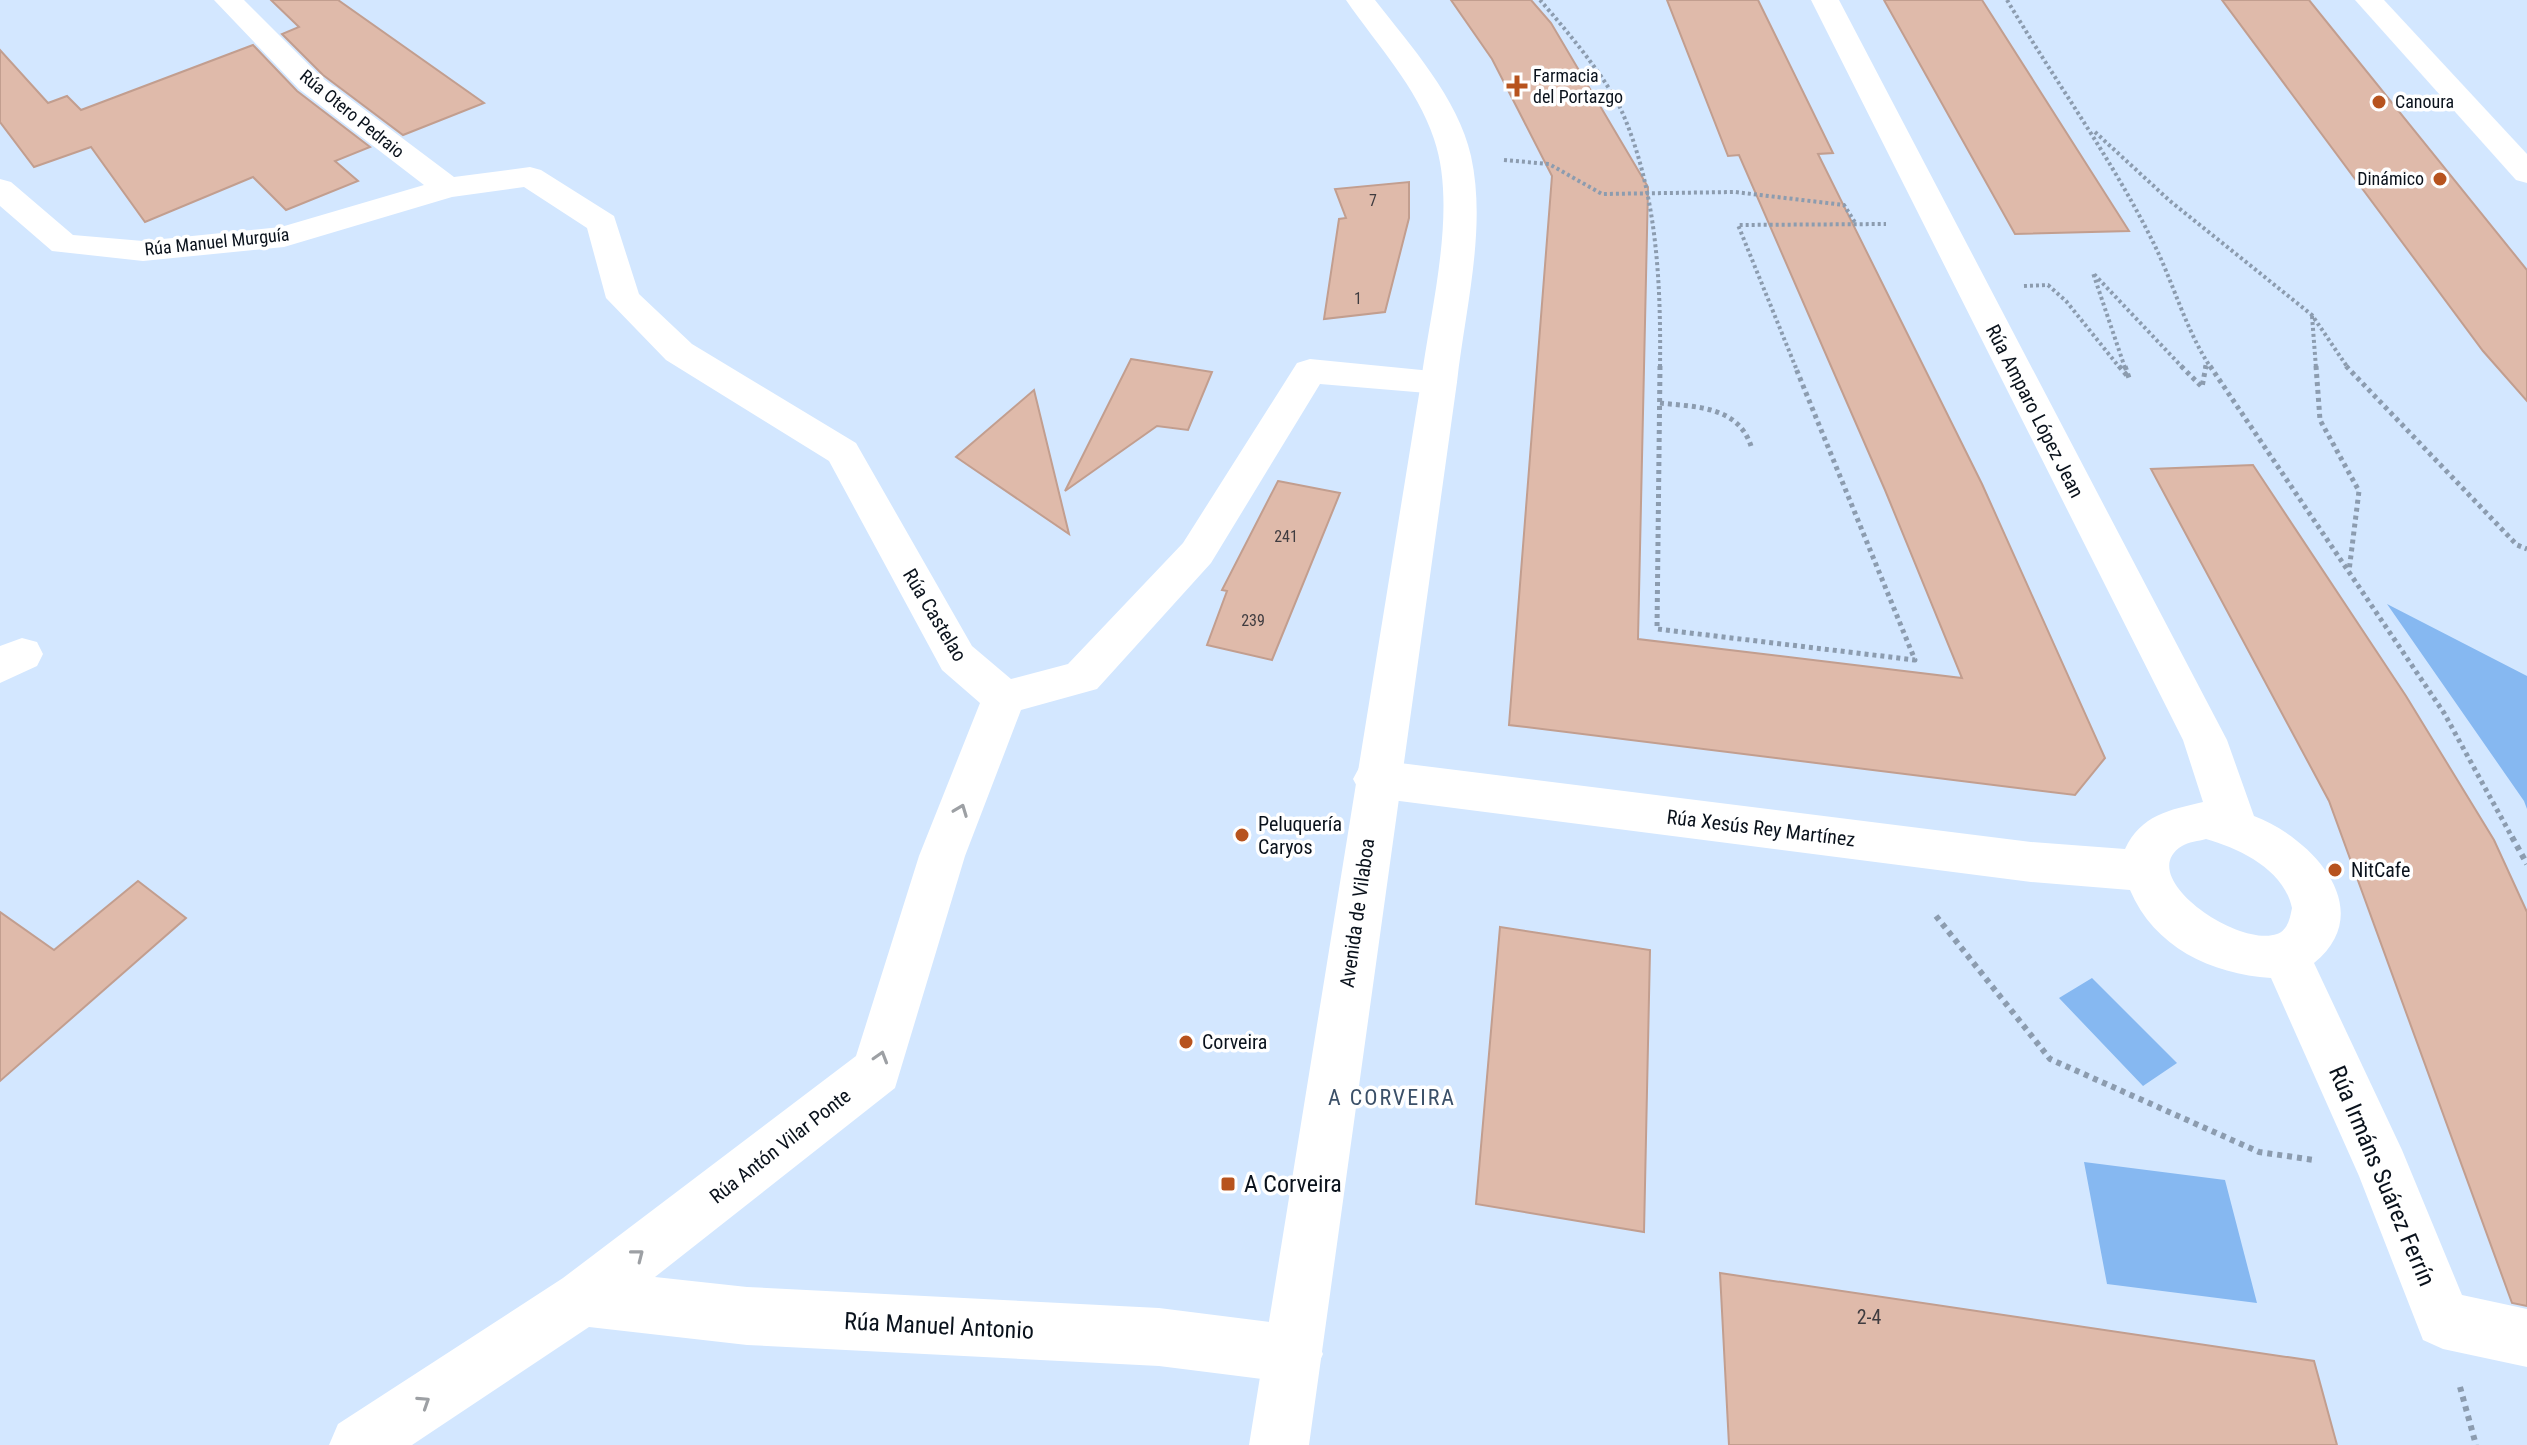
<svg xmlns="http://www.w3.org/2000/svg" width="2527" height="1445" font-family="'Roboto Condensed',sans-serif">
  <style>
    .green { fill: #86b8f1 }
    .building { fill: #dfbaaa; stroke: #c29e8f; stroke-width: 2 }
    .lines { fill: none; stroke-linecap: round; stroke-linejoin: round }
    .path-far2 { stroke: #8c9caf; stroke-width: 4; stroke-dasharray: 3 3; stroke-linecap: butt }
    .path-far1 { stroke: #8c9caf; stroke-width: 5; stroke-dasharray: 4 4; stroke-linecap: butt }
    .path { stroke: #8c9caf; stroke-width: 6; stroke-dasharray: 5 5; stroke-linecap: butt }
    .minor { fill: #fff; fill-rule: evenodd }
    .tertiary { fill: #fff; fill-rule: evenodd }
    .trunk { fill: #fff; fill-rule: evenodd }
    .oneway { stroke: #9da0a4 }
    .poi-dot { fill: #b7531e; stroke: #fff; stroke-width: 3 }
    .labels { text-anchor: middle; stroke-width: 7; stroke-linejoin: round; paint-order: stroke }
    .number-label { font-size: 16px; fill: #3f3c40 }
    .far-poi-label { font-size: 18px; fill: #0a121c; stroke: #fff; text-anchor: start }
    .far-street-label { font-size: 18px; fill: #0a121c; stroke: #fff }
    .street-label { font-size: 20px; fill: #0a121c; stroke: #fff }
    .poi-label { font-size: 20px; fill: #0a121c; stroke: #fff; text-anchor: start }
    .near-number-label { font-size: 20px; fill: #3f3c40 }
    .neighbourhood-label { font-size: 22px; letter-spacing: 2px; fill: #3b5068; stroke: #fff }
    .near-street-label { font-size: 24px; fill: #0a121c; stroke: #fff }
    .near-poi-label { font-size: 24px; fill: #0a121c; stroke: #fff; text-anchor: start }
  </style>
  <rect width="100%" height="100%" fill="#d3e7ff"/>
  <!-- green -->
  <path class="green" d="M2387,604l140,72v133l-3,-8z
    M2092,978l85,85 -34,23 -84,-88z
    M2084,1162l141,18 32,123 -150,-19z"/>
  <!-- building -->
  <path class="building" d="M271,0h67l146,103 -81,32 -80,-60 -41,-41 17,-7z
    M1451,0h80l20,23 97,164 -10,452 324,39 -77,-188 -146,-335 -11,1 -61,-156h91l75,153 -15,1 164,330 123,274 -30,37 -566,-70 43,-549 -60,-117z
    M1884,0h98l147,231 -114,3z
    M2222,0h87l218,270v131l-44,-50z
    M253,45l44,46 73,56 -35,14 23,20 -72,29 -33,-33 -108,45 -54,-75 -57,20 -34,-45v-72l48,53 19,-7 14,14z
    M1409,182v36l-24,94 -61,7 15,-100 7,-1 -11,-29z
    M1131,359l81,13 -24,58 -31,-4 -92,65z
    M1034,390l35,144 -113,-77z
    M2253,465l153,231 88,144 33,72v394l-15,-3 -183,-502 -178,-332z
    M1278,481l62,12 -68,167 -65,-15 20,-54 -5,-1z
    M138,881l48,37 -186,163v-169l54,38z
    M1500,927l150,23 -6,282 -168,-28z
    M1720,1273l594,88 23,84h-608z"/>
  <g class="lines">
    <!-- path-far2 -->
    <path class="path-far2" d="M1540,0c26,30 67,78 83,114 34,80 38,168 37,254
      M2007,0c48,81 103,156 145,240 21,41 33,89 59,128
      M2095,132l75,69 142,114 36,53
      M1504,160l45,4 53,30 133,-2 109,13 12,19
      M2024,286l24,-1 18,16 54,67
      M2312,316l4,52
      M1796,368l-58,-143 148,-1
      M2125,368l-32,-95 90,95
      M2205,368l1,-5"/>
    <!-- path-far1 -->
    <path class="path-far1" d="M1660,366l-3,263 258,31 -120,-294
      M2119,366l10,12 -4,-12
      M2181,366l21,21 4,-21
      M2210,366l234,347 69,126
      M2316,366l4,54 39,71 -10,80
      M2346,366l171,179 10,4
      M1660,403c36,4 78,3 91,43"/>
    <!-- path -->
    <path class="path" d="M2512,837l15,27
      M1936,916l114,143 209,93 55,8
      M2460,1387l16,58"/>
    <!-- minor -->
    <path class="minor" d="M214,0h30l77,77 133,100 76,-10 11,3 73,46 25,78 53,50 164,99 116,203 39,33 57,-15 115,-121 114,-180 13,-4 142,14 5,9 -5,9 -13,3 -119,-10 -109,179 -114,126 -76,21 -56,146 -70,232 -240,189 92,10 412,21 135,17 20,9 9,20 -9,20 -20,9 -135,-17 -412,-21 -158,-18 -177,118h-83l9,-21 225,-146 293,-222 63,-200 61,-153 -38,-33 -113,-209 -163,-101 -60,-62 -19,-70 -63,-41 -72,10 -168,50 -141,14 -91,-10 -52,-45v-27l11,3 62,53 70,6 138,-14 143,-42 -125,-96z
      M1811,0h28l388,740 27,76c56,21 126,93 60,147l88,187 60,145 65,14v58l-84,-18 -20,-9 -64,-164 -88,-198c-60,-4 -117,-31 -141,-88l-99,-8 -655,-84 -16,-6 -7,-13 7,-13 16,-6 655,82 94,7c16,-34 44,-39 78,-47l-20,-62zM2206,839c35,10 78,31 86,69 -2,10 -4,22 -15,26 -39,14 -144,-58 -95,-88 6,-4 17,-5 24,-7z
      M22,638l15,4 6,12 -6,12 -37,17v-37z"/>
    <!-- tertiary -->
    <path class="tertiary" d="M2355,0h29l143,154v29l-11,-3z"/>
    <!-- trunk -->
    <path class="trunk" d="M1346,0h29c35,45 83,98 96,156 16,72 -6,154 -14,226l-148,1063h-60l172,-1063c9,-72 37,-173 13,-243 -17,-52 -57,-94 -88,-139z"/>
  </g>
  <!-- one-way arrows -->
  <defs><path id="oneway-chevron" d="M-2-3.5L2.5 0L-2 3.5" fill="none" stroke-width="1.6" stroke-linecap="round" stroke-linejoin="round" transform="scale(2)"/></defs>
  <g class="oneway">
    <use href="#oneway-chevron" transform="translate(961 810) rotate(-69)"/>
    <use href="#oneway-chevron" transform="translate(881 1057) rotate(-73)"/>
    <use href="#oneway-chevron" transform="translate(638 1255) rotate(-38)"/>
    <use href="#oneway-chevron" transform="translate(424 1402) rotate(-33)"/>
  </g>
  <!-- markers -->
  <g class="poi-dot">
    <path d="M1513 74h8v8h8v8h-8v8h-8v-8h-8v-8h8z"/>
    <circle cx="2379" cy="102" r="8"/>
    <circle cx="2440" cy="179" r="8"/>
    <circle cx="1242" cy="835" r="8"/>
    <circle cx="2335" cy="870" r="8"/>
    <circle cx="1186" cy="1042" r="8"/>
    <rect x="1220" y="1176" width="16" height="16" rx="4"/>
  </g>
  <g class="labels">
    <!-- number labels -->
    <g class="number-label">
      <text x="1373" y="206">7</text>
      <text x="1358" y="304">1</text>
      <text x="1286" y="542">241</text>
      <text x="1253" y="626">239</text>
    </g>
    <!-- far-poi labels -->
    <g class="far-poi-label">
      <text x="1533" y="82">Farmacia<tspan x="1533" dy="21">del Portazgo</tspan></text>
      <text x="2395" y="108">Canoura</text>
      <text x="2424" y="185" text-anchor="end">Dinámico</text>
    </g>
    <!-- far-street labels -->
    <g class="far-street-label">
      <text transform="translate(352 114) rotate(39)" y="6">Rúa Otero Pedraio</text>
      <text transform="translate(217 242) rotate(-6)" y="6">Rúa Manuel Murguía</text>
    </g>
    <!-- street labels -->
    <g class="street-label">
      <text transform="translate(2035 411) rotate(63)" y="7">Rúa Amparo López Jean</text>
      <text transform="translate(935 615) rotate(59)" y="7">Rúa Castelao</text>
      <text transform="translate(1761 828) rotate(7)" y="7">Rúa Xesús Rey Martínez</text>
      <text transform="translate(1357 913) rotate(-82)" y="7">Avenida de Vilaboa</text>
      <text transform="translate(780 1146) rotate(-38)" y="7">Rúa Antón Vilar Ponte</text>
    </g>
    <!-- poi labels -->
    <g class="poi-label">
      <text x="1258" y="831">Peluquería<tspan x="1258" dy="23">Caryos</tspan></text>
      <text x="2351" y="877">NitCafe</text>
      <text x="1202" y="1049">Corveira</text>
    </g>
    <!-- near-number labels -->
    <g class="near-number-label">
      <text x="1869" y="1324">2-4</text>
    </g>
    <!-- neighbourhood labels -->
    <g class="neighbourhood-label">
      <text x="1392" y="1105">A CORVEIRA</text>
    </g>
    <!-- near-street labels -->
    <g class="near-street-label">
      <text transform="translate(2382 1176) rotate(67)" y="8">Rúa Irmáns Suárez Ferrín</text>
      <text transform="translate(939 1326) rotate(3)" y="8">Rúa Manuel Antonio</text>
    </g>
    <!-- near-poi labels -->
    <g class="near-poi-label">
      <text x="1244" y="1192">A Corveira</text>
    </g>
  </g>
</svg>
